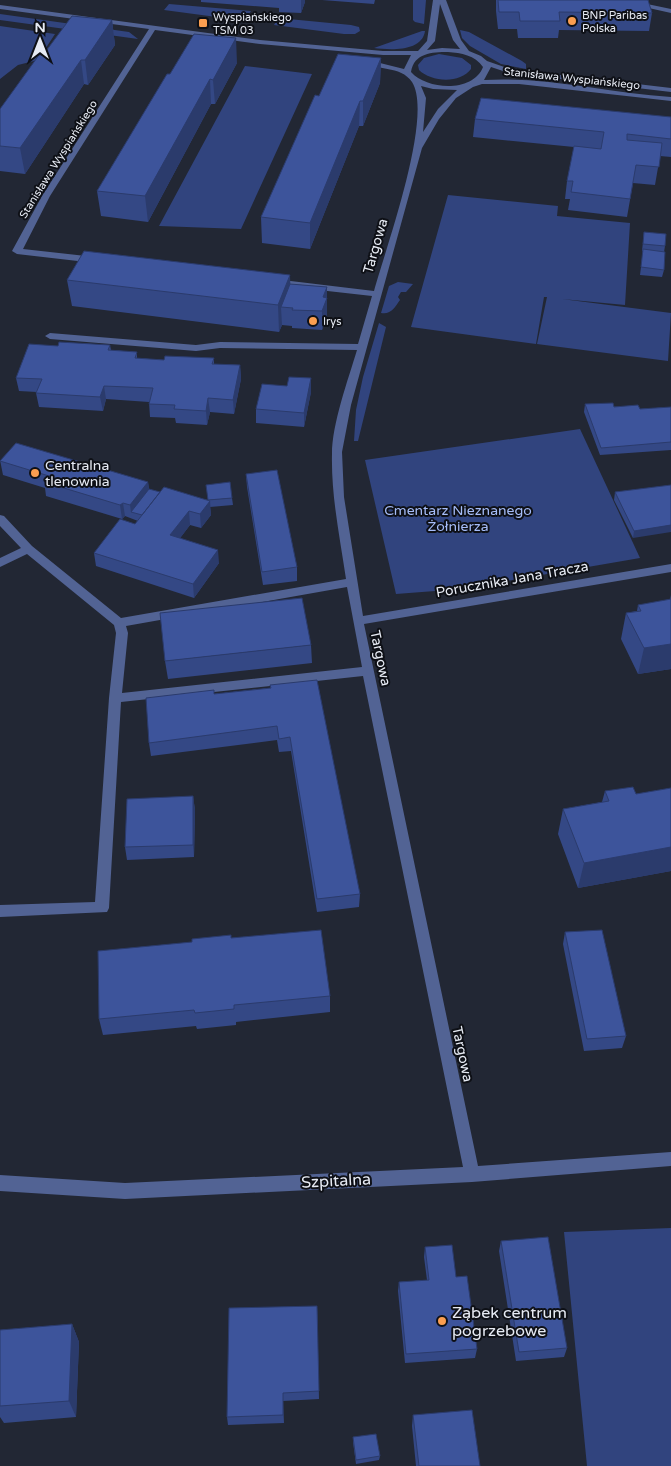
<svg xmlns="http://www.w3.org/2000/svg" width="671" height="1466" font-family="'Varela Round',sans-serif">
  <style>
    .green { fill: #31447e }
    .lines { fill: none; stroke-linecap: round; stroke-linejoin: round }
    .minor { fill: #526394; fill-rule: evenodd }
    .wall { fill: #344885 }
    .shaded-wall { fill: #2b3b6c }
    .building { fill: #3d549b; stroke: #2b3b6c }
    .poi-dot { fill: #fb9e50; stroke: #0e1016; stroke-width: 2 }
    .labels { text-anchor: middle; stroke-width: 4; stroke-linejoin: round; paint-order: stroke }
    .far-poi-label { font-size: 11px; fill: #e7ebf4; stroke: #0e1016; text-anchor: start }
    .far-street-label { font-size: 11px; fill: #e7ebf4; stroke: #0e1016 }
    .street-label { font-size: 14px; fill: #e7ebf4; stroke: #0e1016 }
    .poi-label { font-size: 14px; fill: #e7ebf4; stroke: #0e1016; text-anchor: start }
    .park-label { font-size: 14px; fill: #a6bdf9; stroke: #0e1016 }
    .near-street-label { font-size: 16px; fill: #e7ebf4; stroke: #0e1016 }
    .near-poi-label { font-size: 16px; fill: #e7ebf4; stroke: #0e1016; text-anchor: start }
  </style>
  <rect width="100%" height="100%" fill="#222734"/>
  <!-- green -->
  <path class="green" d="M413,0h13l-2,24 -9,-2 -2,-2z
    M169,4l82,7 -2,3 -6,-1 -4,7 -75,-10z
    M0,14l129,18 9,7 -138,-19z
    M278,18l73,7 8,2 1,4 -5,3h-11l-70,-9z
    M0,26l55,8 -17,26 -20,5 -18,14z
    M460,30l9,2 53,29 4,3v5l-25,-5 -31,-18 -8,-8z
    M422,31h3c-3,21 -35,19 -51,17z
    M439,54l23,4 9,7v4c-11,15 -40,13 -52,1l-1,-5 6,-7z
    M245,66l67,8 -71,155 -82,-3z
    M448,195l110,11 -1,10 73,7 -5,82 -63,-6 109,14 -3,48 -131,-17 10,-47h-3l-8,47 -125,-17z
    M398,282l15,2 -7,8h-5l-3,5 2,3c-5,7 -9,15 -19,13l8,-27z
    M379,323l7,4 -28,114h-4l2,-31 7,-33z
    M580,429l60,129 -179,31 -65,5 -31,-134z
    M671,1228v238h-84l-23,-234z"/>
  <g class="lines">
    <!-- minor -->
    <path class="minor" d="M433,0h13l15,40 8,11 12,5 6,5 23,8 161,19v4l-162,-19 -18,-6 -7,13c62,-4 125,13 187,17v4l-152,-17h-37l-9,3 -17,11 -17,21 -17,29 -71,257 -9,47 2,45 19,119 308,-52v8l-307,52 114,542 193,-14v14l-199,16 -347,17 -125,-8v-16l125,8 338,-16 -100,-491 -242,26 -12,206 -2,4 -107,5v-12l95,-3 14,-204 7,-65 -2,-8 -87,-71 -27,13v-9l21,-10 -21,-22v-11l4,1 28,30 89,72 225,-39c-6,-41 -15,-83 -14,-125 0,-30 16,-74 25,-104l-137,-2 -24,3 -146,-12 -5,-3 5,-3 146,12 24,-3 138,2 14,-48 -98,-11 -5,-3 5,-3 100,12c11,-41 60,-175 38,-209 -11,-17 -37,-11 -52,-21l4,-2 40,10 7,-14h-28l-123,-11 -105,-14 -105,166 -27,53 72,8 5,3 -5,3 -78,-9 -5,-3 30,-55 107,-167 -149,-20v-4l260,35 123,11h35l9,-10zM440,4l13,36 7,9 -18,-1 -15,2 8,-9zM448,52c13,1 27,3 35,15 -10,26 -56,23 -72,5 3,-19 21,-20 37,-20zM421,86l12,3 24,1 -19,19 -15,23 3,-34zM347,587l15,80 -240,26 6,-60 -2,-7z
      M613,0h15l43,9v4z"/>
  </g>
  <!-- wall -->
  <path class="wall" d="M201,0h104v2l-4,11 -22,-1v-4l-78,-6z
    M322,0h53l-1,4z
    M496,0h152l4,13 -3,18 -90,-1 -1,8h-40l-1,-9h-19l-2,-18z
    M112,20l3,25 -27,40 -4,-1 -59,90 -25,-3v-62l43,-54z
    M381,58l-1,25 -17,43h-4l-49,123 -48,-6 -1,-26z
    M237,63l-22,41h-4l-63,118 -47,-6 -4,-25 73,-117z
    M671,117v40l-11,-1 -5,29 -22,-2 -6,34 -59,-7 2,-11h-5l2,-18 7,-34 -101,-10 2,-18z
    M644,232l21,14 -1,6v18l-2,7 -22,-2 3,-24h-1z
    M290,275v9l37,3v30l-5,13 -30,-2v-2l-10,-1 -3,7 -207,-26 -5,-26z
    M110,345l1,5 26,2v6l27,2 50,-2v6l26,1 1,14 -7,35 -24,-2 -3,13 -31,-2 -1,-5 -25,-1 -1,-15 -43,-3 -3,12 -64,-4 -3,-14 1,-1 -18,-1 -3,-13 42,-32z
    M311,392l-7,35 -48,-4v-14z
    M585,404l55,5 31,-2v43l-71,5 -16,-43z
    M0,460l148,22 1,7 11,3 48,8 24,-2 1,7 -23,2 1,8 -10,13 -11,-3 -10,13 39,25 -25,35 -98,-32 -2,-13 41,-29 3,-3 -13,-5 -3,3 -76,-23 -1,-8 -42,-13z
    M246,474l51,93v14l-34,4 -16,-98z
    M671,485l-38,53 -19,-38 1,-8z
    M671,595v74l-33,5 -17,-35 5,-26 11,-2 1,-6 32,-5z
    M311,645l1,18 -144,16 -3,-18z
    M270,685l90,209 -1,13 -42,5 -26,-161 -12,1 -2,-12 -126,16 -2,-13 65,-49 56,-6z
    M671,788v83l-93,17 -20,-54 5,-25 39,-7 3,-11 31,3z
    M193,796l2,14 -1,47 -67,3 -2,-13z
    M565,932l61,104 -4,12 -38,3 -21,-107z
    M231,938l99,58v16l-94,10v3l-39,4 -1,-3 -93,9 -4,-16z
    M501,1241l66,107 -3,9 -48,4 -17,-110z
    M425,1247l31,30 21,72 -2,9 -70,5 -7,-72 1,-9 28,-2 -3,-23z
    M317,1306l2,93 -36,2 1,22 -56,2 -1,-8z
    M72,1324l7,18 -3,75 -72,6 -4,-6v-87z
    M413,1415l67,51h-64l-4,-40z
    M353,1437l27,19 -1,4 -23,4 -3,-22z"/>
  <!-- shaded-wall -->
  <path class="shaded-wall" d="M301,0h4v2l-4,11z
    M112,20l3,25 -27,40 -3,-25z
    M236,38l1,25 -22,41 -2,-24z
    M381,58l-1,25 -17,43v-25z
    M81,60l3,24 -59,90 -5,-26z
    M210,79l1,25 -63,118 -3,-26z
    M360,101l-1,25 -49,123v-26z
    M290,275l1,26 -10,6 1,18 -3,7 -1,-27z
    M327,287v30l-5,13v-19l1,-14z
    M240,365l1,14 -7,35 -1,-14z
    M311,378v14l-7,35v-14z
    M104,386l2,13 -3,12 -3,-14z
    M208,398l2,14 -3,13 -1,-14z
    M148,482l2,14 -19,16 -1,-7z
    M210,501l1,14 -10,13 -1,-14z
    M123,503l2,13 -3,3 -2,-14z
    M189,511l1,14 -18,24 -2,-14z
    M671,525v7l-38,6 1,-7z
    M218,550l1,13 -25,35 -1,-14z
    M671,644v25l-33,5 6,-26z
    M193,796l2,14 -1,47 -1,-12z
    M671,847v24l-93,17 6,-25z
    M72,1324l7,18 -3,75 -7,-16z"/>
  <!-- building -->
  <path class="building" d="M498,0h150l4,13 -93,-1 1,9h-40l-1,-9h-20z
    M72,16l40,4 -27,40h-4l-61,88 -20,-2v-37l39,-54h4z
    M194,34l42,4 -23,42 -3,-1 -65,117 -48,-5 70,-117h3z
    M338,54l43,4 -18,43h-3l-50,122 -49,-6 54,-122 4,1z
    M481,98l190,19v22l-44,-5v6l35,3 -3,24 -23,-2 -6,34 -59,-7 2,-11h-6l7,-35 27,3 3,-17 -129,-13z
    M644,232l22,2 -1,12 -22,-2z
    M643,249l22,3 -1,18 -23,-3z
    M84,251l206,24 -12,30 -211,-25z
    M290,284l37,3 -4,10 4,1 -5,13 -30,-1 1,-2 -12,-1z
    M59,342l51,3 -2,5 29,2 -2,6 29,2 1,-4 49,2 -2,6 28,1 -7,35 -25,-2 -2,13 -32,-2 1,-4 -26,-1 4,-16 -49,-2 -4,11 -64,-4 6,-14 -26,-1 13,-34 29,2z
    M289,377l22,1 -7,35 -48,-4 6,-25 25,2z
    M613,403l1,4 24,-2 2,4 31,-2v35l-70,6 -16,-44z
    M16,443l132,39 -18,23 -7,-2 -3,2 -76,-23 5,-6 -49,-15z
    M277,470l20,97 -35,5 -16,-98z
    M230,482l2,16 -24,2 -2,-15z
    M671,485v40l-37,6 -19,-39z
    M164,487l46,14 -10,13 -11,-3 -19,24 48,15 -25,34 -99,-31 26,-34 15,5z
    M149,489l11,3 -18,23 -11,-3z
    M302,598l9,47 -146,16 -5,-48z
    M671,599v45l-27,4 -18,-35 15,-2 -3,-6z
    M317,680l43,214 -43,5 -27,-162 -11,2 -2,-13 -128,17 -3,-45 68,-8v4l57,-6 -1,-3z
    M633,787l3,7 35,-6v59l-87,16 -21,-54 46,-8 -4,-10z
    M193,796v49l-68,2 2,-48z
    M321,930l9,66 -96,9v4l-39,4 -1,-3 -95,9 -1,-68 94,-9v-3l39,-4v3z
    M602,930l24,106 -39,3 -22,-107z
    M548,1237l19,111 -48,4 -18,-111z
    M452,1245l4,32 11,-1 10,73 -71,5 -7,-72 30,-2 -4,-33z
    M317,1306l2,85 -36,2v22l-56,2 2,-109z
    M72,1324l-3,77 -69,5v-76z
    M472,1410l8,56h-61l-6,-51z
    M376,1434l4,22 -24,4 -3,-23z"/>
  <!-- markers -->
  <g class="poi-dot">
    <circle cx="572" cy="21" r="5"/>
    <rect x="198" y="18" width="10" height="10" rx="2.5"/>
    <circle cx="313" cy="321" r="5"/>
    <circle cx="35" cy="473" r="5"/>
    <circle cx="442" cy="1321" r="5"/>
  </g>
  <g class="labels">
    <!-- far-poi labels -->
    <g class="far-poi-label">
      <text x="582" y="19">BNP Paribas<tspan x="582" dy="13">Polska</tspan></text>
      <text x="213" y="21">Wyspiańskiego<tspan x="213" dy="13">TSM 03</tspan></text>
      <text x="323" y="325">Irys</text>
    </g>
    <!-- far-street labels -->
    <g class="far-street-label">
      <text transform="translate(572 78) rotate(6)" y="4">Stanisława Wyspiańskiego</text>
      <text transform="translate(58 159) rotate(-58)" y="4">Stanisława Wyspiańskiego</text>
    </g>
    <!-- street labels -->
    <g class="street-label">
      <text transform="translate(375 246) rotate(-74)" y="5">Targowa</text>
      <text transform="translate(512 579) rotate(-10)" y="5">Porucznika Jana Tracza</text>
      <text transform="translate(381 658) rotate(78)" y="5">Targowa</text>
      <text transform="translate(463 1054) rotate(78)" y="5">Targowa</text>
    </g>
    <!-- poi labels -->
    <g class="poi-label">
      <text x="45" y="470">Centralna<tspan x="45" dy="16">tlenownia</tspan></text>
    </g>
    <!-- park labels -->
    <g class="park-label">
      <text x="458" y="515">Cmentarz Nieznanego<tspan x="458" dy="16">Żołnierza</tspan></text>
    </g>
    <!-- near-street labels -->
    <g class="near-street-label">
      <text transform="translate(336 1180) rotate(-3)" y="6">Szpitalna</text>
    </g>
    <!-- near-poi labels -->
    <g class="near-poi-label">
      <text x="452" y="1318">Ząbek centrum<tspan x="452" dy="18">pogrzebowe</tspan></text>
    </g>
  </g>
  <!-- north arrow -->
  <g transform="translate(40 40)" stroke="#0e1016" stroke-width="4" paint-order="stroke">
  <path d="M0-4L9 19L0 12L-9 19Z" fill="#e7ebf4"/>
  <text y="-8" font-size="14" font-weight="bold" text-anchor="middle" fill="#e7ebf4">N</text>
  </g>
</svg>
